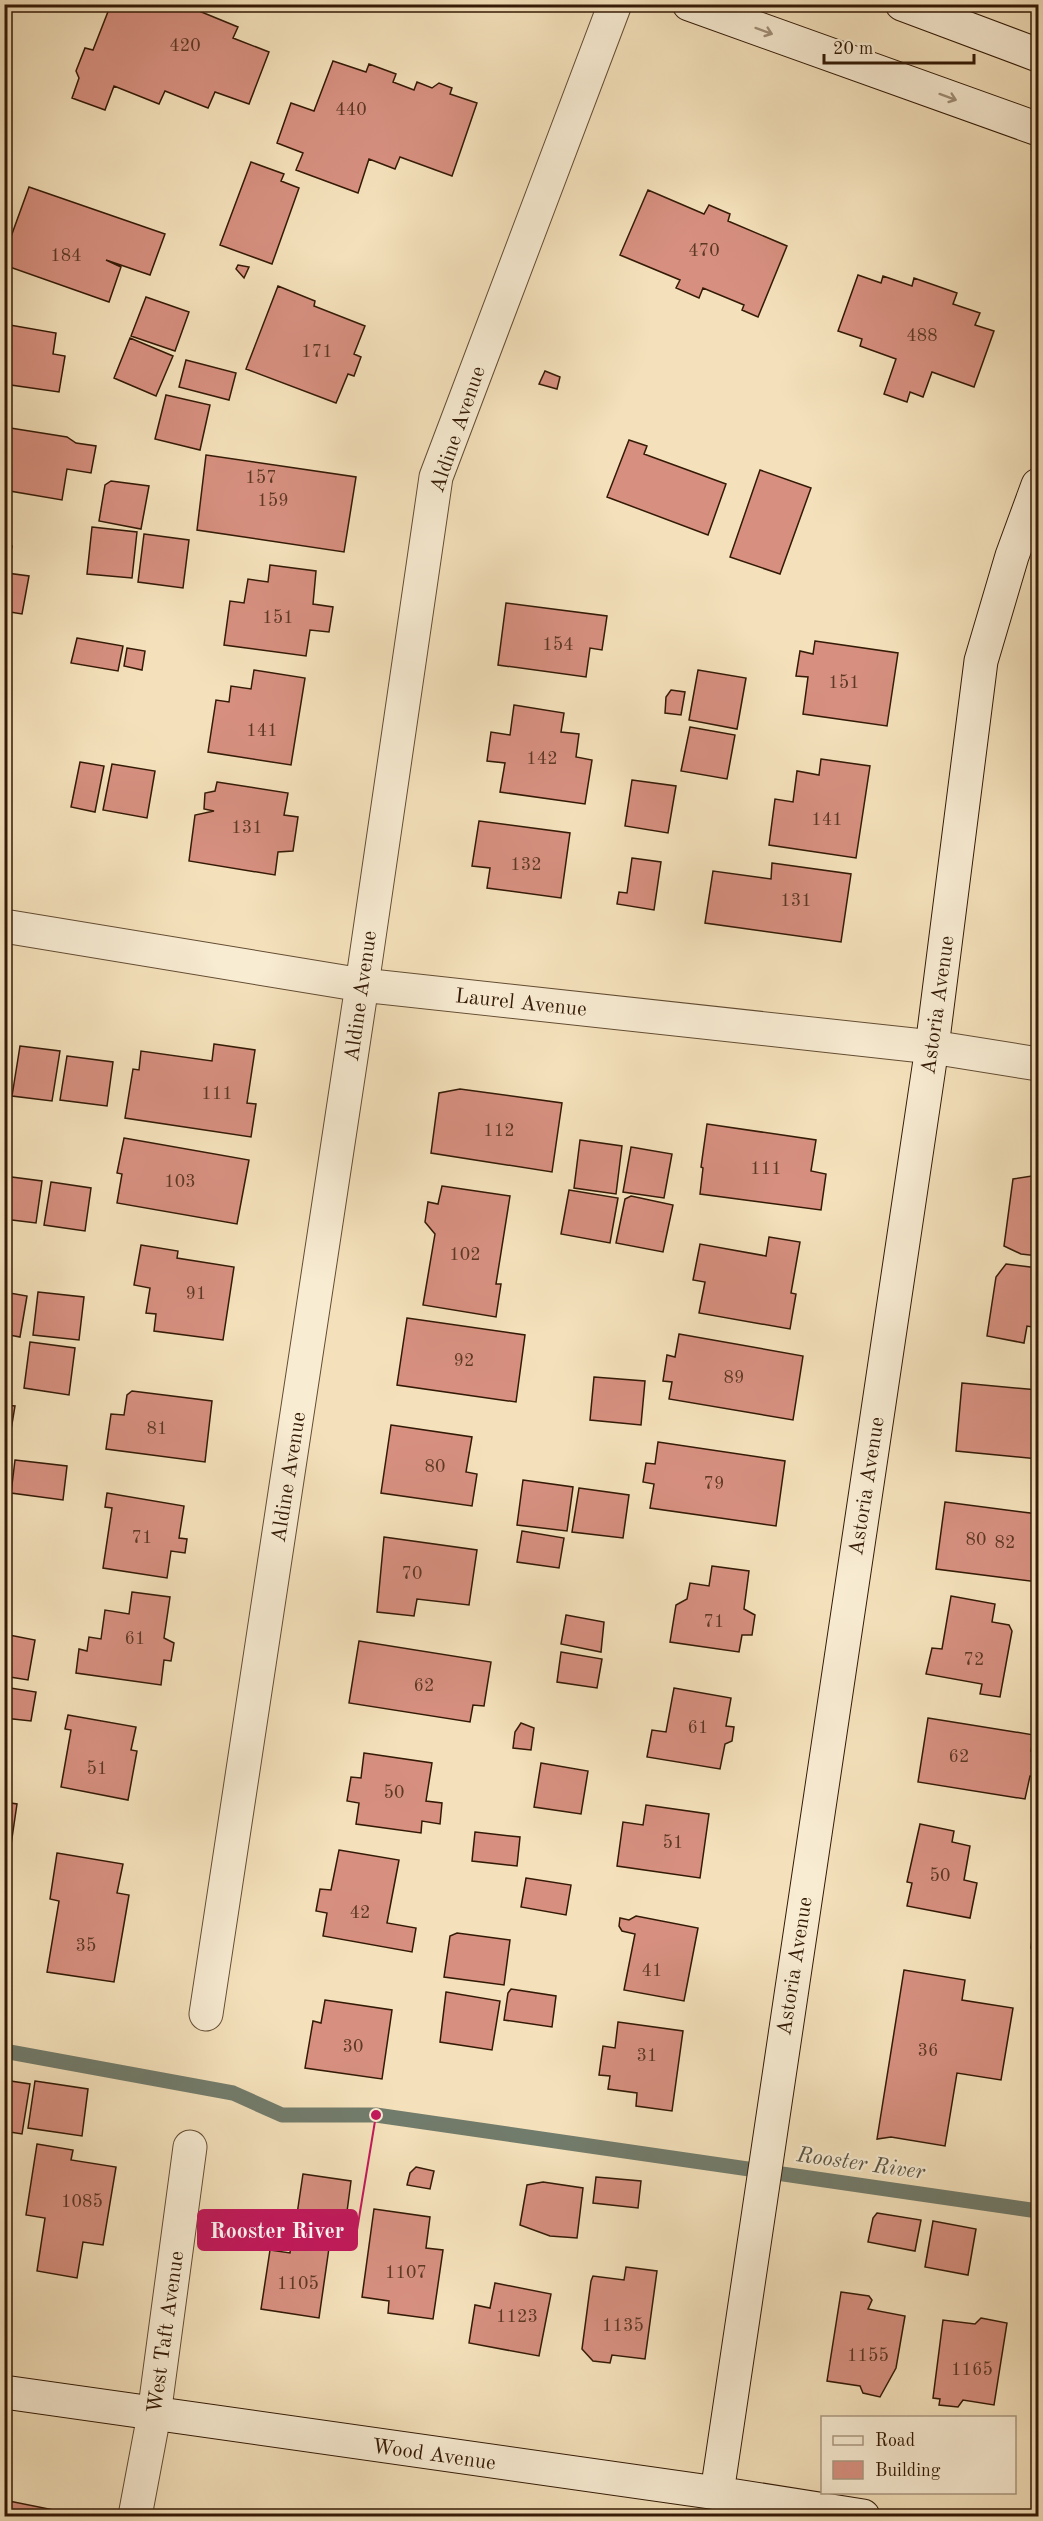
<svg xmlns="http://www.w3.org/2000/svg" width="1043" height="2521" font-family="'Old Standard TT',serif">
  <style>
    .lines { fill: none; stroke-linecap: round; stroke-linejoin: round }
    .stream { stroke: #727c6c; stroke-width: 15 }
    .building { fill: #d79080; stroke: #341a06; stroke-width: 1.5 }
    .street-casing { stroke: #644c33; stroke-width: 35 }
    .secondary-casing { stroke: #341a06; stroke-width: 35 }
    .street { stroke: #f8ecd3; stroke-width: 33 }
    .secondary { stroke: #f8ecd3; stroke-width: 33 }
    .oneway { stroke: #a08e77 }
    .labels { text-anchor: middle; stroke-width: 4.5; stroke-linejoin: round; paint-order: stroke }
    .number-label { font-size: 18px; fill: #5d3824 }
    .street-label { font-size: 21px; fill: #341a06; stroke: #f8ecd3 }
    .water-label { font-size: 22px; font-style: italic; fill: #585342; stroke: #f8ecd3 }
    .leader { fill: none; stroke: #c2185b; stroke-width: 2 }
    .callout-dot { fill: #c2185b; stroke: #f8ecd3; stroke-width: 2 }
    .callout { fill: #c2185b; stroke: #c2185b; stroke-width: 2 }
    .callout-label { font-size: 22px; text-anchor: middle; font-weight: bold; fill: #fff }
  </style>
  <rect width="100%" height="100%" fill="#f4e1bb"/>
  <filter id="stains"><feTurbulence type="fractalNoise" baseFrequency=".00333" numOctaves="4"/><feColorMatrix values="0 0 0 0 .2 0 0 0 0 .09 0 0 0 0 .02 0 0 0 .5 -.17"/></filter>
  <radialGradient id="worn" r=".72"><stop offset=".6" stop-color="#630" stop-opacity="0"/><stop offset="1" stop-color="#630" stop-opacity=".3"/></radialGradient>
  <g class="lines">
    <!-- stream -->
    <path class="stream" d="M4,2051l229,42 49,22h94l662,96"/>
  </g>
  <!-- building -->
  <path class="building" d="M111,4h71l56,23 -5,11 36,14 -20,52 -34,-12 -7,16 -43,-17 -6,13 -45,-18 -9,24 -33,-12 7,-20 -3,-7 9,-23 8,2z
    M333,61l33,11 3,-8 27,10 -3,8 21,8 3,-8 15,6 7,-5 13,5 -2,6 27,9 -25,73 -52,-19 -5,12 -26,-10 -11,34 -62,-23 7,-17 -26,-10 14,-40 23,8z
    M251,162l33,12 -3,7 18,7 -27,76 -52,-19z
    M29,187l136,47 -15,41 -44,-15 15,7 -12,35 -105,-37v-9z
    M648,190l56,24 5,-9 21,9 -2,7 59,25 -29,71 -16,-7 2,-5 -41,-17 -4,10 -23,-10 4,-8 -60,-25z
    M238,265l11,2 -5,11 -8,-9z
    M858,275l23,8 2,-7 29,10 2,-8 43,15 -4,11 27,9 -5,12 19,6 -20,56 -42,-15 -9,25 -13,-5 -3,10 -23,-8 12,-35 -36,-13 2,-7 -24,-8z
    M278,286l37,15 -1,5 51,20 -11,28 7,3 -7,19 -6,-2 -12,29 -90,-34z
    M146,297l43,15 -14,39 -44,-15z
    M4,324l52,9 -3,21 12,2 -6,36 -55,-8z
    M130,338l43,18 -17,40 -42,-18z
    M186,360l50,13 -7,27 -50,-13z
    M545,371l15,6 -3,12 -18,-5z
    M166,395l44,10 -10,45 -45,-11z
    M4,427l63,10 9,6 20,3 -5,27 -24,-4 -5,31 -58,-10z
    M629,440l18,6 -3,8 82,30 -18,51 -101,-38z
    M206,455l150,22 -12,75 -147,-22z
    M760,470l51,18 -31,86 -50,-17z
    M111,481l38,5 -8,43 -42,-8 6,-36z
    M92,527l45,5 -5,46 -45,-4z
    M144,534l45,6 -6,48 -45,-6z
    M4,544l8,2 -5,27 22,3 -7,38 -18,-3z
    M270,565l46,6 -3,33 20,3 -4,25 -19,-2 -4,26 -82,-11 6,-44 14,2 4,-24 20,3z
    M506,603l101,13 -5,34 -12,-2 -4,29 -88,-12z
    M77,638l46,8 -5,25 -47,-8z
    M815,641l83,12 -11,73 -84,-12 5,-37 -12,-1 4,-25 13,3z
    M127,648l18,3 -3,19 -18,-4z
    M4,650l4,1 -4,22z
    M254,670l51,8 -14,87 -83,-13 8,-52 13,2 2,-16 20,3z
    M698,670l48,8 -9,51 -48,-9z
    M671,690l14,2 -4,23 -16,-2 1,-16z
    M514,705l50,8 -3,19 18,2 -3,23 16,3 -7,44 -85,-12 5,-29 -18,-2 4,-29 19,3z
    M690,727l45,8 -8,44 -46,-8z
    M821,759l49,7 -14,92 -87,-13 6,-46 18,3 4,-31 22,4z
    M80,762l24,4 -9,46 -24,-5z
    M112,764l43,7 -8,47 -44,-8z
    M632,780l44,6 -8,47 -43,-7z
    M217,782l71,11 -4,22 14,2 -5,34 -15,1 -3,23 -86,-14 6,-46 19,-4 -10,-2 1,-16 10,-2z
    M4,790l4,1 -4,23z
    M479,821l91,12 -9,65 -74,-10 3,-20 -18,-2z
    M632,858l29,4 -7,48 -37,-6 2,-12 8,1z
    M772,863l79,11 -10,68 -136,-19 8,-52 58,8z
    M214,1044l41,6 -8,53 9,1 -5,33 -126,-19 8,-49 6,1 2,-19 71,10z
    M20,1046l40,5 -8,50 -40,-5z
    M67,1056l46,6 -6,44 -47,-6z
    M460,1089l102,14 -10,69 -121,-19 8,-60z
    M707,1124l109,16 -5,31 15,3 -5,36 -121,-16 3,-26 -2,-1z
    M124,1138l125,22 -12,64 -120,-21 5,-29 -5,-1z
    M580,1140l42,6 -6,48 -42,-6z
    M631,1147l41,7 -8,44 -41,-6z
    M4,1176l38,5 -6,42 -32,-4z
    M1032,1176l6,1v79l-17,-2 -17,-8 9,-67z
    M51,1182l40,6 -6,43 -41,-6z
    M442,1186l68,10 -14,88h5l-5,33 -73,-12 12,-71 -10,-12 3,-20 10,2z
    M569,1190l49,8 -8,45 -49,-9z
    M631,1196l42,9 -10,47 -47,-9 9,-44z
    M769,1237l31,5 -9,51 5,1 -6,35 -91,-16 6,-31 -12,-2 7,-36 66,12z
    M141,1245l37,6 -1,7 57,9 -11,73 -69,-9 2,-17 -10,-1 4,-25 -16,-3z
    M1006,1264l32,4v60l-11,-2 -3,17 -37,-7 9,-59z
    M4,1292l23,4 -7,41 -16,-3z
    M38,1292l46,5 -5,43 -46,-5z
    M407,1318l118,17 -9,67 -119,-17z
    M679,1334l124,22 -10,64 -124,-21 3,-17 -9,-1 4,-26 8,2z
    M30,1342l45,6 -6,47 -45,-7z
    M594,1377l51,4 -4,44 -51,-5z
    M962,1383l76,7v69l-82,-8z
    M132,1391l80,10 -7,61 -99,-13 5,-35 13,1 3,-20z
    M4,1405l11,1 -7,42 -4,-1z
    M391,1425l81,12 -6,35 11,2 -5,32 -91,-13z
    M658,1442l127,19 -9,65 -126,-18 4,-24 -11,-2 3,-19 9,1z
    M4,1455h4l-4,23z
    M15,1460l52,6 -4,34 -52,-7z
    M523,1480l50,7 -6,44 -50,-6z
    M579,1488l50,7 -6,43 -51,-6z
    M107,1493l77,13 -5,32 8,1 -2,14 -14,-2 -4,27 -64,-10 9,-60 -7,-1z
    M945,1502l93,12v68l-102,-13z
    M522,1531l42,7 -5,30 -42,-6z
    M384,1537l93,13 -8,55 -52,-6 -3,17 -37,-4z
    M712,1566l37,5 -5,38 11,6 -3,20h-10l-3,17 -69,-10 6,-37 11,-6 3,-16 19,3z
    M132,1592l38,5 -6,41 10,5 -3,18 -7,-1 -3,25 -85,-12 3,-24 8,2 2,-14 12,2 4,-29 24,4z
    M951,1596l44,8 -3,18 17,3 3,6 -12,66 -20,-3 2,-10 -56,-10 6,-26 10,1z
    M566,1615l38,7 -3,30 -40,-8z
    M4,1634l31,6 -7,40 -24,-4z
    M359,1641l132,21 -7,44 -11,-1 -3,17 -121,-19z
    M561,1652l41,7 -5,29 -40,-6z
    M4,1687l32,5 -5,29 -27,-3z
    M674,1688l57,10 -5,28 8,1 -2,14 -7,3 -5,25 -73,-12 5,-27 14,2z
    M68,1715l68,12 -5,23 6,1 -9,49 -67,-13 10,-57 -6,-1z
    M928,1718l106,17 -3,16 7,1v25l-8,-1 -5,23 -107,-17z
    M521,1723l13,5 -3,22 -18,-2 2,-16z
    M364,1753l68,10 -6,38 16,2 -2,21 -18,-3 -1,12 -65,-9 3,-21 -12,-2 4,-24 10,1z
    M541,1763l47,8 -7,43 -47,-7z
    M4,1802l13,2 -10,68 -3,-1z
    M646,1805l63,9 -9,64 -83,-12 6,-44 20,3z
    M920,1824l34,7 -2,11 18,4 -6,34 13,3 -7,35 -63,-12 5,-23 -5,-1z
    M475,1832l45,5 -3,29 -45,-5z
    M339,1850l60,10 -12,63 29,5 -4,24 -89,-16 4,-23 -11,-2 4,-22 11,1z
    M57,1853l66,11 -6,29 12,2 -15,87 -67,-10 12,-71 -9,-2z
    M526,1878l45,7 -5,30 -45,-8z
    M1035,1912l3,1v36l-7,-1z
    M636,1916l62,12 -14,73 -60,-11 11,-56 -13,-3 -3,-5 1,-8 9,2z
    M457,1933l53,7 -6,45 -60,-8 6,-41z
    M904,1970l61,10 -3,20 51,8 -12,72 -44,-7 -12,73 -54,-9 -14,2z
    M511,1989l45,7 -4,31 -48,-7 4,-27z
    M446,1992l54,9 -8,49 -52,-8z
    M325,2000l67,10 -10,69 -77,-11 8,-47 8,2z
    M618,2022l65,9 -11,80 -36,-5 1,-13 -29,-4 2,-13 -11,-1 4,-29 12,2z
    M4,2080l26,4 -8,50 -18,-3z
    M35,2081l53,8 -6,47 -54,-8z
    M37,2144l36,6 -2,10 45,7 -13,78 -20,-3 -6,36 -40,-7 8,-53 -19,-3z
    M416,2167l18,4 -4,18 -23,-4 3,-12z
    M303,2174l48,7 -6,46 -49,-6z
    M596,2177l45,4 -3,27 -45,-5z
    M543,2182l40,6 -6,50 -27,-2 -30,-11 7,-40z
    M374,2209l56,8 -4,31 17,2 -10,69 -45,-6 1,-12 -27,-4z
    M877,2213l44,7 -6,31 -47,-9 5,-24z
    M933,2221l43,8 -8,46 -43,-8z
    M293,2228l38,6 -12,84 -58,-9 9,-59 20,3z
    M626,2267l31,4 -12,88 -33,-4 -2,8 -17,-2 -11,-12 9,-68 2,-5 31,4z
    M495,2283l56,11 -12,62 -70,-13 6,-38 15,3z
    M841,2292l28,4 3,4 -4,9 37,7 -9,52 -16,29 -17,-4 -3,-7 -33,-5z
    M981,2318l26,5 -13,82 -31,-5 -5,7 -19,-2 1,-6 -7,-1 10,-78 32,4z
    M4,2500l50,10 -1,6h-49z"/>
  <g class="lines">
    <defs>
      <path id="street" d="M4,926l358,59 570,62 106,17
        M206,2014l156,-1029 74,-508 179,-473
        M135,2516l19,-101 36,-268"/>
      <path id="secondary" d="M689,4l349,125
        M902,4l136,51
        M4,2392l713,101 146,23
        M717,2493l215,-1446 49,-386 31,-105 26,-71"/>
    </defs>
    <!-- street casing -->
    <use href="#street" class="street-casing"/>
    <!-- secondary casing -->
    <use href="#secondary" class="secondary-casing"/>
    <!-- street -->
    <use href="#street" class="street"/>
    <!-- secondary -->
    <use href="#secondary" class="secondary"/>
  </g>
  <!-- one-way arrows -->
  <defs><path id="oneway-shaft" d="M-6 0H5M1.5-3L5.5 0L1.5 3" fill="none" stroke-width="1.6" stroke-linecap="round" stroke-linejoin="round" transform="scale(1.5)"/></defs>
  <g class="oneway">
    <use href="#oneway-shaft" transform="translate(764 31) rotate(20)"/>
    <use href="#oneway-shaft" transform="translate(948 97) rotate(20)"/>
  </g>
  <g class="labels">
    <!-- number labels -->
    <g class="number-label">
      <text x="185" y="51">420</text>
      <text x="351" y="115">440</text>
      <text x="704" y="256">470</text>
      <text x="66" y="261">184</text>
      <text x="922" y="341">488</text>
      <text x="317" y="357">171</text>
      <text x="261" y="483">157</text>
      <text x="273" y="506">159</text>
      <text x="278" y="623">151</text>
      <text x="558" y="650">154</text>
      <text x="844" y="688">151</text>
      <text x="262" y="736">141</text>
      <text x="542" y="764">142</text>
      <text x="827" y="825">141</text>
      <text x="247" y="833">131</text>
      <text x="526" y="870">132</text>
      <text x="796" y="906">131</text>
      <text x="217" y="1099">111</text>
      <text x="499" y="1136">112</text>
      <text x="766" y="1174">111</text>
      <text x="180" y="1187">103</text>
      <text x="465" y="1260">102</text>
      <text x="196" y="1299">91</text>
      <text x="464" y="1366">92</text>
      <text x="734" y="1383">89</text>
      <text x="157" y="1434">81</text>
      <text x="435" y="1472">80</text>
      <text x="714" y="1489">79</text>
      <text x="142" y="1543">71</text>
      <text x="976" y="1545">80</text>
      <text x="1005" y="1548">82</text>
      <text x="412" y="1579">70</text>
      <text x="714" y="1627">71</text>
      <text x="135" y="1644">61</text>
      <text x="974" y="1665">72</text>
      <text x="424" y="1691">62</text>
      <text x="698" y="1733">61</text>
      <text x="959" y="1762">62</text>
      <text x="97" y="1774">51</text>
      <text x="394" y="1798">50</text>
      <text x="673" y="1848">51</text>
      <text x="940" y="1881">50</text>
      <text x="360" y="1918">42</text>
      <text x="86" y="1951">35</text>
      <text x="652" y="1976">41</text>
      <text x="353" y="2052">30</text>
      <text x="928" y="2056">36</text>
      <text x="647" y="2061">31</text>
      <text x="82" y="2207">1085</text>
      <text x="406" y="2278">1107</text>
      <text x="298" y="2289">1105</text>
      <text x="517" y="2322">1123</text>
      <text x="623" y="2331">1135</text>
      <text x="868" y="2361">1155</text>
      <text x="972" y="2375">1165</text>
    </g>
    <!-- street labels -->
    <g class="street-label">
      <text transform="translate(457 429) rotate(-71)" y="7">Aldine Avenue</text>
      <text transform="translate(360 996) rotate(-82)" y="7">Aldine Avenue</text>
      <text transform="translate(521 1002) rotate(6)" y="7">Laurel Avenue</text>
      <text transform="translate(937 1005) rotate(-82)" y="7">Astoria Avenue</text>
      <text transform="translate(288 1477) rotate(-81)" y="7">Aldine Avenue</text>
      <text transform="translate(866 1486) rotate(-81)" y="7">Astoria Avenue</text>
      <text transform="translate(794 1966) rotate(-81)" y="7">Astoria Avenue</text>
      <text transform="translate(165 2332) rotate(-82)" y="7">West Taft Avenue</text>
      <text transform="translate(434 2454) rotate(8)" y="7">Wood Avenue</text>
    </g>
    <!-- water labels -->
    <g class="water-label">
      <text transform="translate(861 2162) rotate(8)" y="8">Rooster River</text>
    </g>
  </g>
  <!-- callouts -->
  <path class="leader" d="M376 2115L357 2230"/>
  <circle class="callout-dot" cx="376" cy="2115" r="6"/>
  <rect class="callout" x="198" y="2210" width="159" height="40" rx="6"/>
  <g class="callout-label">
    <text x="277" y="2238">Rooster River</text>
  </g>
  <!-- margin -->
  <rect width="1043" height="2521" fill="none" stroke="#f4e1bb" stroke-width="24"/>
  <rect x="6" y="6" width="1031" height="2509" fill="none" stroke="#341a06" stroke-width="3"/>
  <rect x="12" y="12" width="1019" height="2497" fill="none" stroke="#341a06" stroke-width="1.5"/>
  <!-- legend -->
  <rect x="821" y="2416" width="195" height="78" fill="#f8ecd3" stroke="#aa9881" stroke-width="1.5"/>
  <rect x="833" y="2436" width="30" height="9" fill="#f8ecd3" stroke="#aa9881" stroke-width="1.5"/>
  <text x="875" y="2446" font-size="18" fill="#341a06">Road</text>
  <rect x="833" y="2461" width="30" height="18" fill="#d79080" stroke="#aa9881" stroke-width="1.5"/>
  <text x="875" y="2476" font-size="18" fill="#341a06">Building</text>
  <!-- scale -->
  <path d="M824 54v9h150v-9" fill="none" stroke="#341a06" stroke-width="3"/>
  <text x="833" y="54" font-size="18" fill="#341a06" stroke="#f8ecd3" stroke-width="4.5" paint-order="stroke">20 m</text>
  <rect width="100%" height="100%" filter="url(#stains)"/>
  <rect width="100%" height="100%" fill="url(#worn)"/>
</svg>
